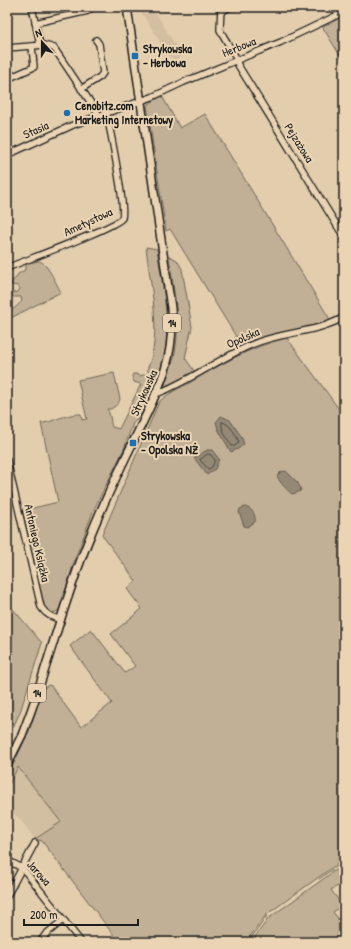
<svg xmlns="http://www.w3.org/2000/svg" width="351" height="949" font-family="'Patrick Hand',sans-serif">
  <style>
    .built { fill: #d2bea1 }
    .green { fill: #c1b095; stroke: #6e6658 }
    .water { fill: #958976; stroke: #655d52 }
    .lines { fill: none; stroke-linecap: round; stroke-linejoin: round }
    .shore { stroke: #4c4840; stroke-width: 1 }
    .stream { stroke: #655d52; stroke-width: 1 }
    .minor-casing { stroke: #1c1c1c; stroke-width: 8 }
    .major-casing { stroke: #1c1c1c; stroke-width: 10 }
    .minor { stroke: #ead4b3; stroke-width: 5.5 }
    .major { stroke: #ead4b3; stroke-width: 7 }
    .poi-dot { fill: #1f6fb2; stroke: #ead4b3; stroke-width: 1.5 }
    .labels { text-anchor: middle; stroke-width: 4; stroke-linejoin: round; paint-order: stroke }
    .shield { fill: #ead4b3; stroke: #5a5349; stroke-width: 1 }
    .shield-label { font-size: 11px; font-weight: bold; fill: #1c1c1c }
    .street-label { font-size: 12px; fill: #1c1c1c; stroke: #ead4b3 }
    .poi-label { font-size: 12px; font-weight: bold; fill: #1c1c1c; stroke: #ead4b3; text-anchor: start }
  </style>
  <rect width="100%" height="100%" fill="#e2cdad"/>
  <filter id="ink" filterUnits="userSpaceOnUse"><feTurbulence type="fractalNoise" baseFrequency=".025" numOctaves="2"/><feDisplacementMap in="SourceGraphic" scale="8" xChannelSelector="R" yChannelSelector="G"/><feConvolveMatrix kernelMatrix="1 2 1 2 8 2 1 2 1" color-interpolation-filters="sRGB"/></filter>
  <g filter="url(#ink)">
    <!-- built -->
    <path class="built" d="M138,7h14l30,49 -9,6z
      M18,767l43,55 -26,17 -16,-21 -12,-9v-21z"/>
    <!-- green -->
    <path class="green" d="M344,16v46l-22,-36z
      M162,96l18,32 25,-14 126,207 -91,22 -70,-114 -4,2 -19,-126z
      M146,247l11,2c7,46 17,88 1,132l-11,-11c16,-35 3,-86 -1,-123z
      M169,256l8,4 5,9 10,58 -7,31 10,14 -27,15 -3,-3c3,-9 7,-18 9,-27 8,-31 -1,-70 -5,-101z
      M39,261c8,1 17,23 22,31l-54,28v-9c6,0 11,-6 15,-10l-1,-4h-7l-3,-2 2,-2 5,-1 2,-3 -2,-3 -7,-1 1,-4 4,-3 2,-4 6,-3 3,-8z
      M287,338l57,78v443l-78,56 -20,27h-127l-77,-101 -7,-2 26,-17 -43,-55 -11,21v-10l22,-47 14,-42 5,-4 3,1 30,41 31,-24 -42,-57 21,-17 34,44 10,-7 -24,-32 31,-25 -15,-20 9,-8 -34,-46 57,-133c9,-9 21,-14 32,-20 32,-19 59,-35 96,-44z
      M114,373l6,26c-1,5 -5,7 -9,10h-4c4,6 3,12 5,18l7,2 22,-45 -7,-2 -2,-6 1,-2h3l4,2 6,-2 8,8c-5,13 -9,34 -21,41l-9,26 -30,60 -19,50 -15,50 -4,3 -6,1 -4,-3 -3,-7 -22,-92 37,-9 -17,-79c6,0 8,-1 13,-3 8,-3 18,-6 27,-6l1,6 5,-1 -9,-39z
      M7,602l35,41 -22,69 -13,29z
      M344,864v18l-13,8 11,15 -9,7 11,14v7l-15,9h-78l18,-24z"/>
    <!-- water -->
    <path class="water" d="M221,416l9,4 11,16 3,8 -6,5 -7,3 -13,-23 -2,-7z
      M207,450h5l7,9 -4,10 -8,6 -13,-17z
      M286,471l12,12 3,7 -2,2 -7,2c-6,-5 -12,-11 -15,-18l4,-4z
      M245,507c8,2 11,8 10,15l-8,5 -3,-1 -5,-14 1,-3z"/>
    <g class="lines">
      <!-- shore -->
      <path class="shore" d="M222,422c8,1 14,13 17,20l-4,4h-3c-4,-7 -12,-16 -10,-24z
        M208,454l3,1 4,5 -3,7 -4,2 -8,-9z"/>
      <!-- stream -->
      <path class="stream" d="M319,879l25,-18
        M248,942l19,-26"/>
      <defs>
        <path id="minor" d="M32,7l8,38
          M221,7l-1,23 15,26 3,9 106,172
          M221,12l9,-5
          M35,23l53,-12 4,-4
          M7,48l37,-3 10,3 45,67
          M7,79l27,-12 -2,-21
          M81,89l19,-12 3,-4 -4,-29 -3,-4
          M7,155l66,-30 79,-28 32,-15 97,-40 63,-30
          M7,268c16,-7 110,-41 115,-50 4,-10 -12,-90 -16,-106
          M156,394c34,-13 62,-35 95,-49 30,-14 65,-11 93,-28
          M7,460l34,147c5,8 11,10 20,13
          M7,860l15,8 3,3 56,71
          M7,896l28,-53
          M40,942l6,-8 17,-14"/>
        <path id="major" d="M7,765l15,-30 9,-24c20,-57 35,-116 58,-172 14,-36 31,-70 48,-105 21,-44 39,-75 34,-126l-44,-301"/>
      </defs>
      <!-- minor casing -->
      <use href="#minor" class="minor-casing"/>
      <!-- major casing -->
      <use href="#major" class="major-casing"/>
      <!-- minor -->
      <use href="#minor" class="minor"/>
      <!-- major -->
      <use href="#major" class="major"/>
    </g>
  </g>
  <!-- markers -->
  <g class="poi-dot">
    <rect x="131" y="52" width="8" height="8" rx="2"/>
    <circle cx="67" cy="113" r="4"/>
    <rect x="129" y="439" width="8" height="8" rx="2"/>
  </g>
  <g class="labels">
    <!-- shield labels -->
    <g class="shield">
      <rect x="163" y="314" width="18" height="18" rx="3"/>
      <rect x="28" y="684" width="18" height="18" rx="3"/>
    </g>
    <g class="shield-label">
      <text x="172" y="327">14</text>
      <text x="37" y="697">14</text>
    </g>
    <!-- street labels -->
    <g class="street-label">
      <text transform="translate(239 47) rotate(-22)" y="4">Herbowa</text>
      <text transform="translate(36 130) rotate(-24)" y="4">Stasia</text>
      <text transform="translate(299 143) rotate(58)" y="4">Pejzażowa</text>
      <text transform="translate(88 222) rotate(-25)" y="4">Ametystowa</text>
      <text transform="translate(243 338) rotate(-24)" y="4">Opolska</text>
      <text transform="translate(144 393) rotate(-66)" y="4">Strykowska</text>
      <text transform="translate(37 543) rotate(77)" y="4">Antoniego Książka</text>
      <text transform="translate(39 873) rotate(48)" y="4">Jarowa</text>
    </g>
    <!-- poi labels -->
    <g class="poi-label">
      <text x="143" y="53">Strykowska<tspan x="143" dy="14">- Herbowa</tspan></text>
      <text x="75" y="110">Cenobitz.com<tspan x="75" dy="14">Marketing Internetowy</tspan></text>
      <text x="141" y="440">Strykowska<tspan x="141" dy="14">- Opolska NŻ</tspan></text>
    </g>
  </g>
  <!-- margin -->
  <rect width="351" height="949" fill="none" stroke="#ead4b3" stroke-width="24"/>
  <rect x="12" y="12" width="327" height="925" fill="none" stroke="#1c1c1c" stroke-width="1.5" filter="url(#ink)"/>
  <!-- north arrow -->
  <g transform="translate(42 42) rotate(339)" stroke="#ead4b3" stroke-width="3" paint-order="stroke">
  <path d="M0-3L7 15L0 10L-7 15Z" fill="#1c1c1c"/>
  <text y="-6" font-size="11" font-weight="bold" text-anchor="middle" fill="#1c1c1c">N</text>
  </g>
  <!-- scale -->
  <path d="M24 919v6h114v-6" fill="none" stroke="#1c1c1c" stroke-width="2"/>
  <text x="30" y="919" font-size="12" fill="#1c1c1c" stroke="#ead4b3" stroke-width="3" paint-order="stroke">200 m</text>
</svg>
